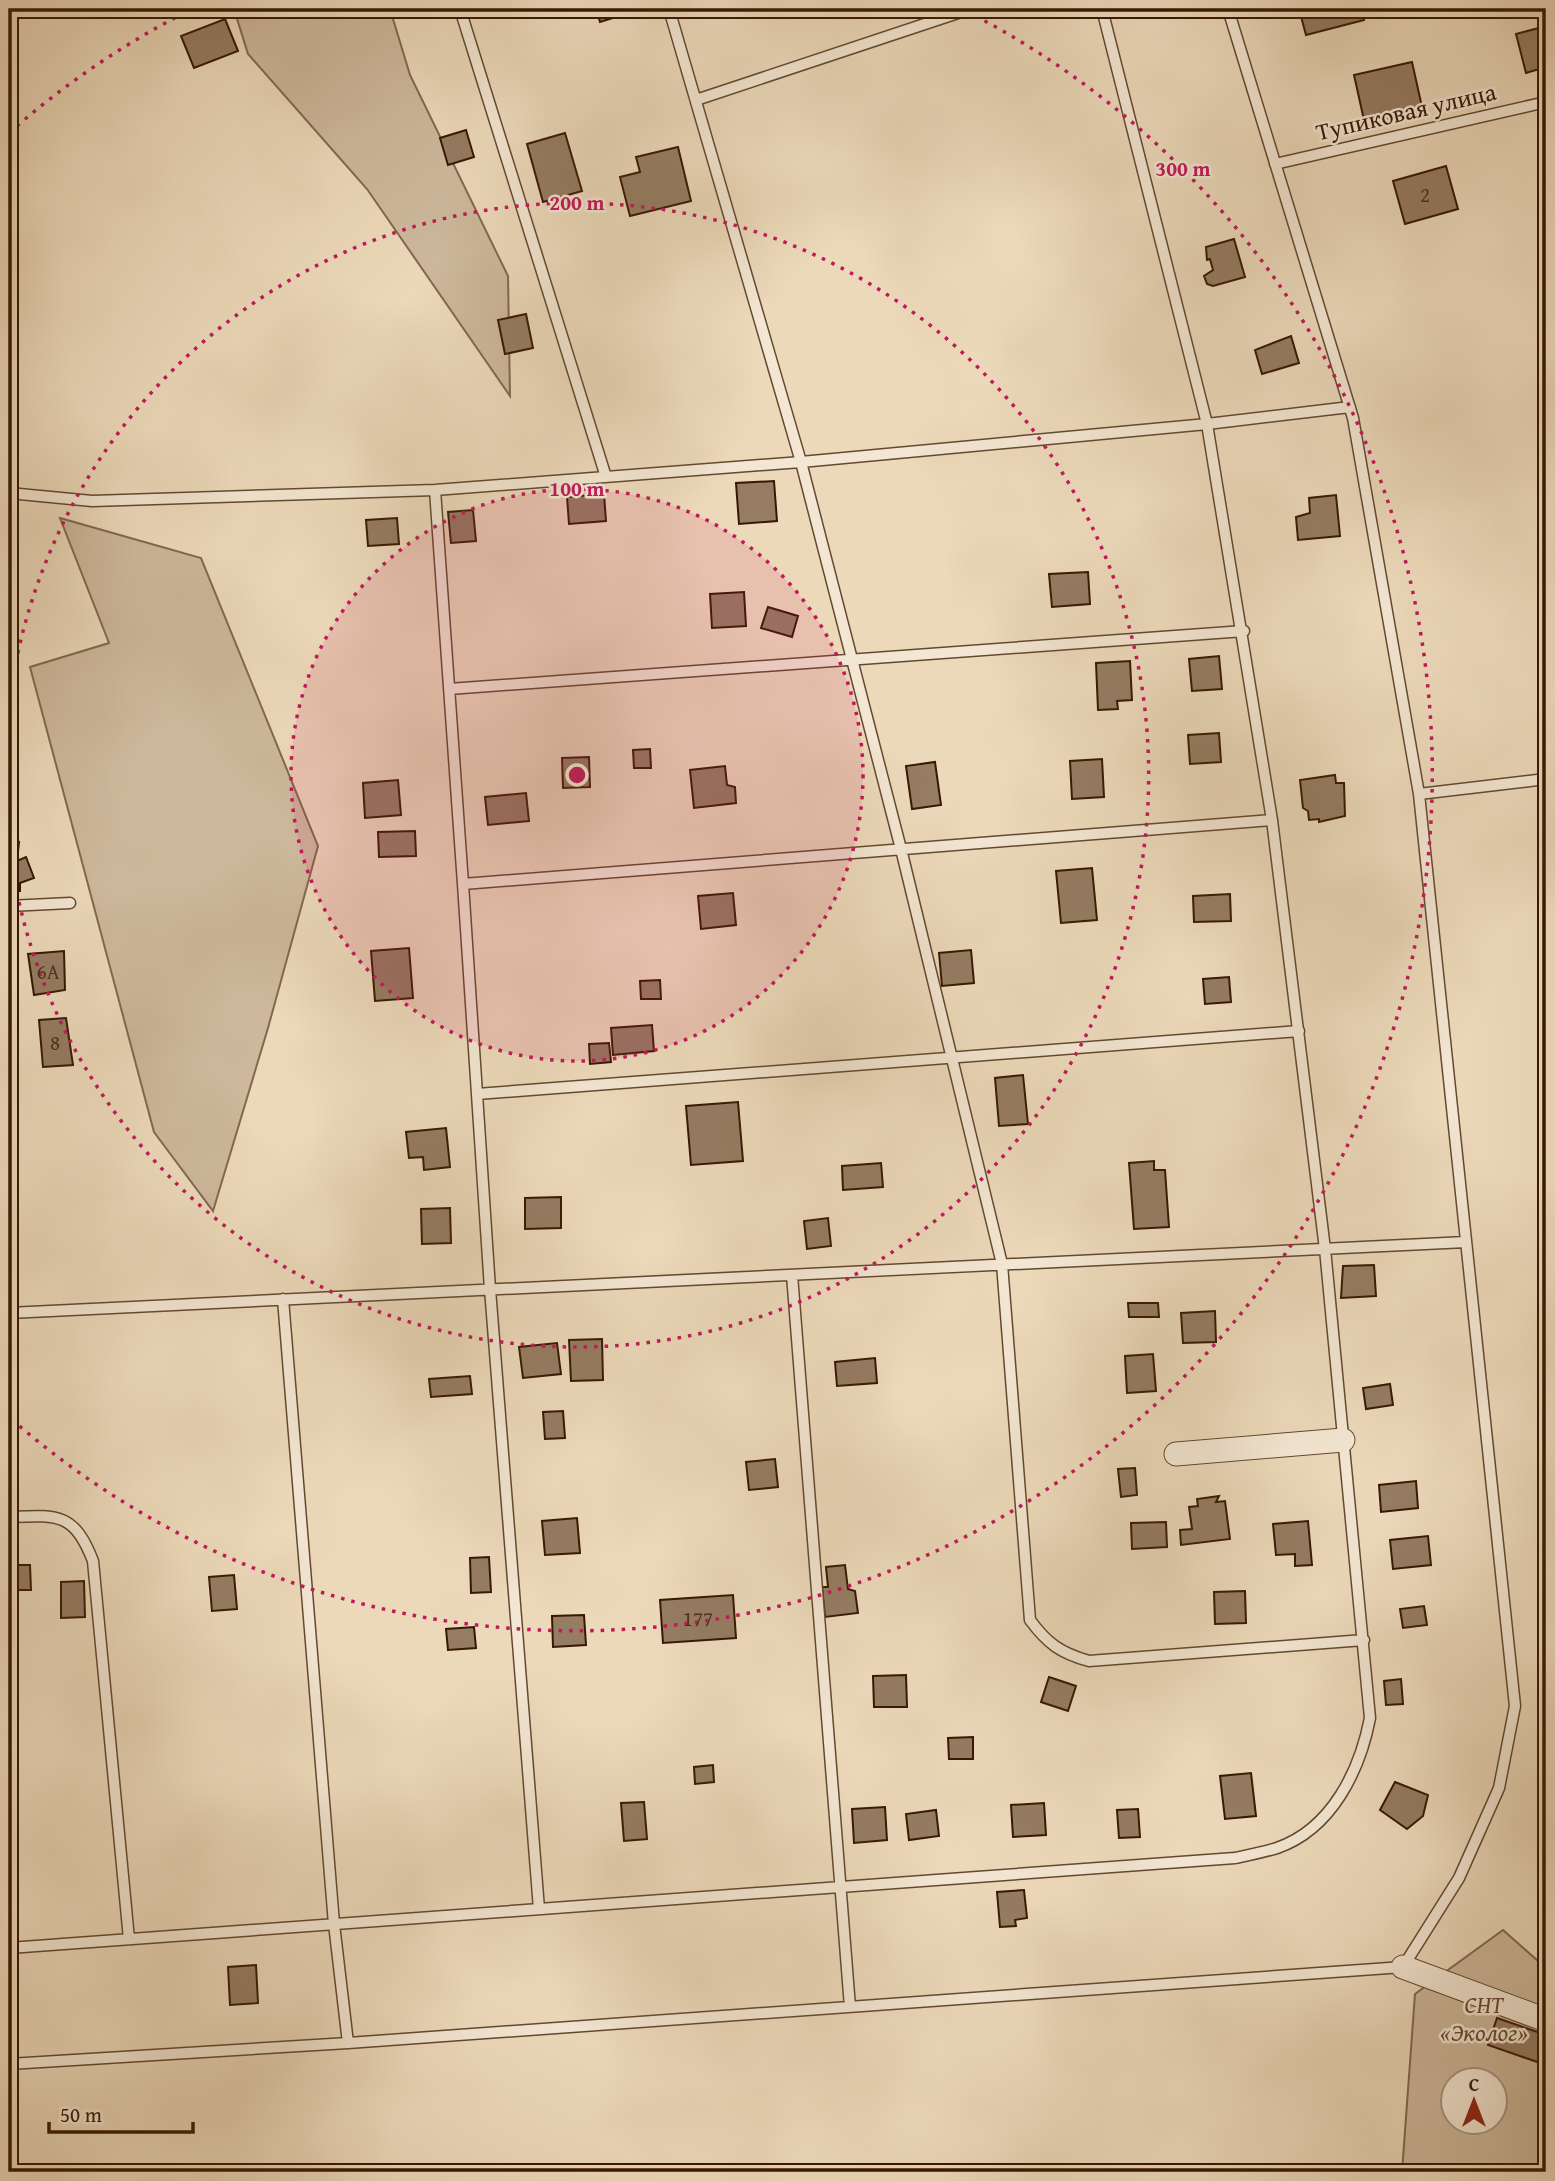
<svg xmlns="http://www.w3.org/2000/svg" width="1555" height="2181" font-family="'Gentium Book Plus',serif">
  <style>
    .green { fill: #cdb89b; stroke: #82684f; stroke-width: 2; fill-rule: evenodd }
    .building { fill: #957c62; stroke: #371803; stroke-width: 2 }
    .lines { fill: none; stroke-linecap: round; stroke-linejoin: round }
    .lane-casing { stroke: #644831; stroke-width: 13 }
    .street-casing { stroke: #644831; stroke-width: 25 }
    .lane { stroke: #f3e6d2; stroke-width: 10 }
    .street { stroke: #f3e6d2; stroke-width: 23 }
    .ring { fill: none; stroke: #c2185b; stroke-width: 3.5; stroke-dasharray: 3.5 7 }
    .labels { text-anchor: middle; stroke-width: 5; stroke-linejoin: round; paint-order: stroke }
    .number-label { font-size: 21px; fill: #4e311b }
    .street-label { font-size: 24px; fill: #371803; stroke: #f3e6d2 }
    .park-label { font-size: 24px; font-style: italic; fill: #644831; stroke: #f3e6d2 }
    .centre { fill: #c2185b; stroke: #f3e6d2; stroke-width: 3.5 }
    .ring-label { font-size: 21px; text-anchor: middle; font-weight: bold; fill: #c2185b; stroke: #f3e6d2; stroke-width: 5; stroke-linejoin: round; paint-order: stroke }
  </style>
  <rect width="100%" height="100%" fill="#ecd9ba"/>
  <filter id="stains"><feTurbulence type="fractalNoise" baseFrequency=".00286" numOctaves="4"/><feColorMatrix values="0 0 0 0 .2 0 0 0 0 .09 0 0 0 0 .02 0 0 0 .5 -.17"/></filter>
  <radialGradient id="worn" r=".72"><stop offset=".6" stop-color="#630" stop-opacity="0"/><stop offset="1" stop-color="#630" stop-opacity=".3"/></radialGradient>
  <!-- green -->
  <path class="green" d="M234,9h156l20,66 98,201 2,120 -143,-207 -119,-135z
    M60,518l141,40 117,288 -50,182 -55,183 -59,-79 -124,-465 79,-24z
    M1503,1930l43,38v204h-144l13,-178zM1454,2080h42v42h-42z"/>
  <!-- building -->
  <path class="building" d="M596,9h35l1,3 -32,10z
    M1299,9h62l3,11 -58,15z
    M225,19l13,32 -44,17 -13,-32z
    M1546,26v41l-20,6 -10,-39z
    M1412,62l12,54 -58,13 -12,-54z
    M466,130l8,27 -26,8 -8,-27z
    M565,133l17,58 -39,11 -16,-58z
    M678,147l13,54 -61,15 -10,-39 20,-5 -4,-15z
    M1446,166l12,43 -53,15 -12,-43z
    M1234,239l11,38 -32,9 -6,-2 -3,-8 9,-6 -3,-11 -3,1 -1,-13z
    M526,314l7,34 -28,6 -7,-34z
    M1291,336l8,27 -37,11 -7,-24z
    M774,481l3,40 -38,3 -3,-41z
    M604,494l2,27 -37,3 -2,-27z
    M1336,495l4,41 -42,4 -2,-23 14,-4 -1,-15z
    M473,510l3,31 -25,2 -3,-31z
    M397,518l2,26 -31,2 -2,-26z
    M1088,572l2,32 -38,3 -3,-33z
    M744,592l2,34 -34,2 -2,-34z
    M768,607l30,9 -6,21 -31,-9z
    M1219,656l3,33 -30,2 -3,-32z
    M1130,661l2,39 -15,1 1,8 -20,1 -2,-47z
    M1219,733l2,29 -31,2 -2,-29z
    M650,749l1,19h-17l-1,-18z
    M589,757l1,30 -27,1 -1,-30z
    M1102,759l2,38 -32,2 -2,-38z
    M935,762l6,43 -29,4 -6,-43z
    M725,766l2,19 8,2 1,16 -42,5 -4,-38z
    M1335,775l1,8h8l1,33 -26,6v-3l-10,1 -1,-9 -5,-3 -3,-28z
    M398,780l3,35 -36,3 -2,-35z
    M526,793l3,28 -41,4 -3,-28z
    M415,831l1,25 -37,1 -1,-25z
    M19,842l-2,19 9,-4 8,21 -14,5v8h-11v-47z
    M1092,868l5,52 -36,3 -5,-52z
    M733,893l3,32 -35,4 -3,-33z
    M1230,894l1,27 -37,1 -1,-26z
    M409,948l4,50 -38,3 -4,-50z
    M971,950l3,33 -32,3 -3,-33z
    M64,951l1,39 -31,5 -6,-41z
    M1229,977l2,25 -26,2 -2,-25z
    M660,980l1,19h-20l-1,-18z
    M66,1018l7,47 -30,2 -4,-47z
    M652,1025l2,26 -41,4 -2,-27z
    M609,1043l2,19 -21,2 -1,-20z
    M1023,1075l5,49 -29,2 -4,-48z
    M738,1102l5,59 -52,4 -5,-59z
    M446,1128l4,39 -26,3 -1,-13 -14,1 -3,-26z
    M1154,1161v9h11l4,57 -35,2 -5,-66z
    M881,1163l2,24 -40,3 -1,-24z
    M561,1197v31l-36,1v-31z
    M450,1208l1,35 -29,1 -1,-35z
    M828,1218l3,28 -24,3 -3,-28z
    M1374,1265l2,31 -35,2 2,-32z
    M1128,1303h30l1,14h-30z
    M1215,1311l1,31 -33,1 -2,-30z
    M602,1339l1,41 -32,1 -2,-41z
    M557,1343l4,31 -38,4 -4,-31z
    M1153,1354l3,37 -29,2 -2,-37z
    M875,1358l2,25 -40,3 -2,-24z
    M470,1376l2,18 -41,3 -2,-18z
    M1390,1384l3,21 -27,4 -3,-21z
    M563,1411l2,27 -20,1 -2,-27z
    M775,1459l3,28 -29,3 -3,-28z
    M1135,1468l2,27 -16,2 -3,-28z
    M1416,1481l2,27 -37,4 -2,-27z
    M1219,1496l-3,6 9,-1 5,38 -49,6 -1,-15 12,-1 -3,-22 9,-1 -1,-7z
    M577,1518l3,35 -35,2 -3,-34z
    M1308,1521l4,44 -17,1v-12l-19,1 -3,-31z
    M1166,1522l1,25 -35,2 -1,-26z
    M1428,1536l3,29 -38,4 -3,-29z
    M489,1557l2,35 -20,1 -1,-35z
    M10,1565h20l1,25h-20z
    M845,1565l3,24 7,2 3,22 -33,4 -3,-30h6l-2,-20z
    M234,1575l3,34 -25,2 -3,-34z
    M84,1581l1,36 -24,1v-36z
    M1245,1591l1,32 -31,1 -1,-32z
    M733,1595l3,43 -73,5 -3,-43z
    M1424,1606l3,19 -24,3 -3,-19z
    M584,1615l2,30 -33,2 -1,-31z
    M474,1627l2,21 -28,2 -2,-21z
    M906,1675l1,32h-33l-1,-31z
    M1049,1677l27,9 -8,25 -27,-9z
    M1401,1679l2,25 -17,1 -2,-24z
    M973,1737v22h-24l-1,-21z
    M713,1765l1,17 -19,2 -1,-17z
    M1251,1773l5,43 -31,3 -5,-43z
    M1395,1782l33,13 -5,21 -16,13 -27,-19z
    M644,1802l3,37 -23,2 -3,-38z
    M1044,1803l2,32 -33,2 -2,-32z
    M885,1807l2,33 -33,3 -2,-34z
    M1138,1809l2,28 -21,1 -2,-28z
    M936,1810l3,26 -30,4 -3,-26z
    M1024,1890l3,28 -12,2 1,6 -16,1 -3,-35z
    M256,1965l2,38 -28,2 -2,-38z
    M1497,2018l49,17v30l-58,-20z"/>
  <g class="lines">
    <defs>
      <path id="lane" d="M460,9l146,468
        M669,9l132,453 406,-38 65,396
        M1102,9l105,415 143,-17
        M696,100l274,-91
        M1275,164l271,-62
        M435,490l28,394
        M9,493l83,8 343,-11 366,-28 100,387 101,415 28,356c17,23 30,33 59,41l275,-21
        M449,689l795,-58
        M1419,794l127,-15
        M9,906l61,-3
        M477,1094l822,-63
        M792,1275l58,732
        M283,1299l51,625 14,119
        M9,1313l1457,-71
        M9,1517c48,-2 65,-5 84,44l36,378
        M9,1948l1226,-90c14,-3 29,-6 42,-10 55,-19 83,-78 93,-130l-45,-469 -53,-429 -809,64 27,405 49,620
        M9,2064l339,-21 1055,-76 56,-89 40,-90 16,-82 -96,-912 -66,-376 -125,-409"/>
      <path id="street" d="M1176,1454l167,-14
        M1403,1967l143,53"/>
    </defs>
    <!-- lane casing -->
    <use href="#lane" class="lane-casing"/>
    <!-- street casing -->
    <use href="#street" class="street-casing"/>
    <!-- lane -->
    <use href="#lane" class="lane"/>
    <!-- street -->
    <use href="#street" class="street"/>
  </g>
  <!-- distance rings -->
  <circle cx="577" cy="775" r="286" fill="#c2185b" fill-opacity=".12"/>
  <g class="ring">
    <circle cx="577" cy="775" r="286"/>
    <path d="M9 705A572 572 0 1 1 9 845"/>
    <path d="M9 133A857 857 0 0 1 188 11M966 11A857 857 0 1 1 9 1417"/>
  </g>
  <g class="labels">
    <!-- number labels -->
    <g class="number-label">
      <text x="1425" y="202">2</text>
      <text x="48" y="979">6А</text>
      <text x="55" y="1050">8</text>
      <text x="698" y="1626">177</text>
    </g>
    <!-- street labels -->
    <g class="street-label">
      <text transform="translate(1406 112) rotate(-13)" y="8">Тупиковая улица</text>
    </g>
    <!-- park labels -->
    <g class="park-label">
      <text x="1484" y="2013">СНТ<tspan x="1484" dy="28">«Эколог»</tspan></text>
    </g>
  </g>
  <circle cx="577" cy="775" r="10" class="centre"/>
  <g class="ring-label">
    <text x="1183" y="176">300 m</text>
    <text x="577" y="210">200 m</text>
    <text x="577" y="496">100 m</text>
  </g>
  <!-- margin -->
  <rect width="1555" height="2181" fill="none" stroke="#ecd9ba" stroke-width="35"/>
  <rect x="10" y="10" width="1534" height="2160" fill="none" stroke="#371803" stroke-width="3.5"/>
  <rect x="18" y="18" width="1520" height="2146" fill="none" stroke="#371803" stroke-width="2"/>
  <!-- north arrow -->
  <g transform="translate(1474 2101)"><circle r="33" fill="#f3e6d2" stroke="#a8947f" stroke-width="2"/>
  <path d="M0-5L12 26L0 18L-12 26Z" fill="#8f2418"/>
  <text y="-10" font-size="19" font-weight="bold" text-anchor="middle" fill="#371803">С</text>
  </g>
  <!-- scale -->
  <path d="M49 2122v10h144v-10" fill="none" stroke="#371803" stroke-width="3.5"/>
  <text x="60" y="2122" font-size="21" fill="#371803" stroke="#f3e6d2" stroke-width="5" paint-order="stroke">50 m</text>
  <rect width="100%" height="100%" filter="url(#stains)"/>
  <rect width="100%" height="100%" fill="url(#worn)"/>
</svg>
